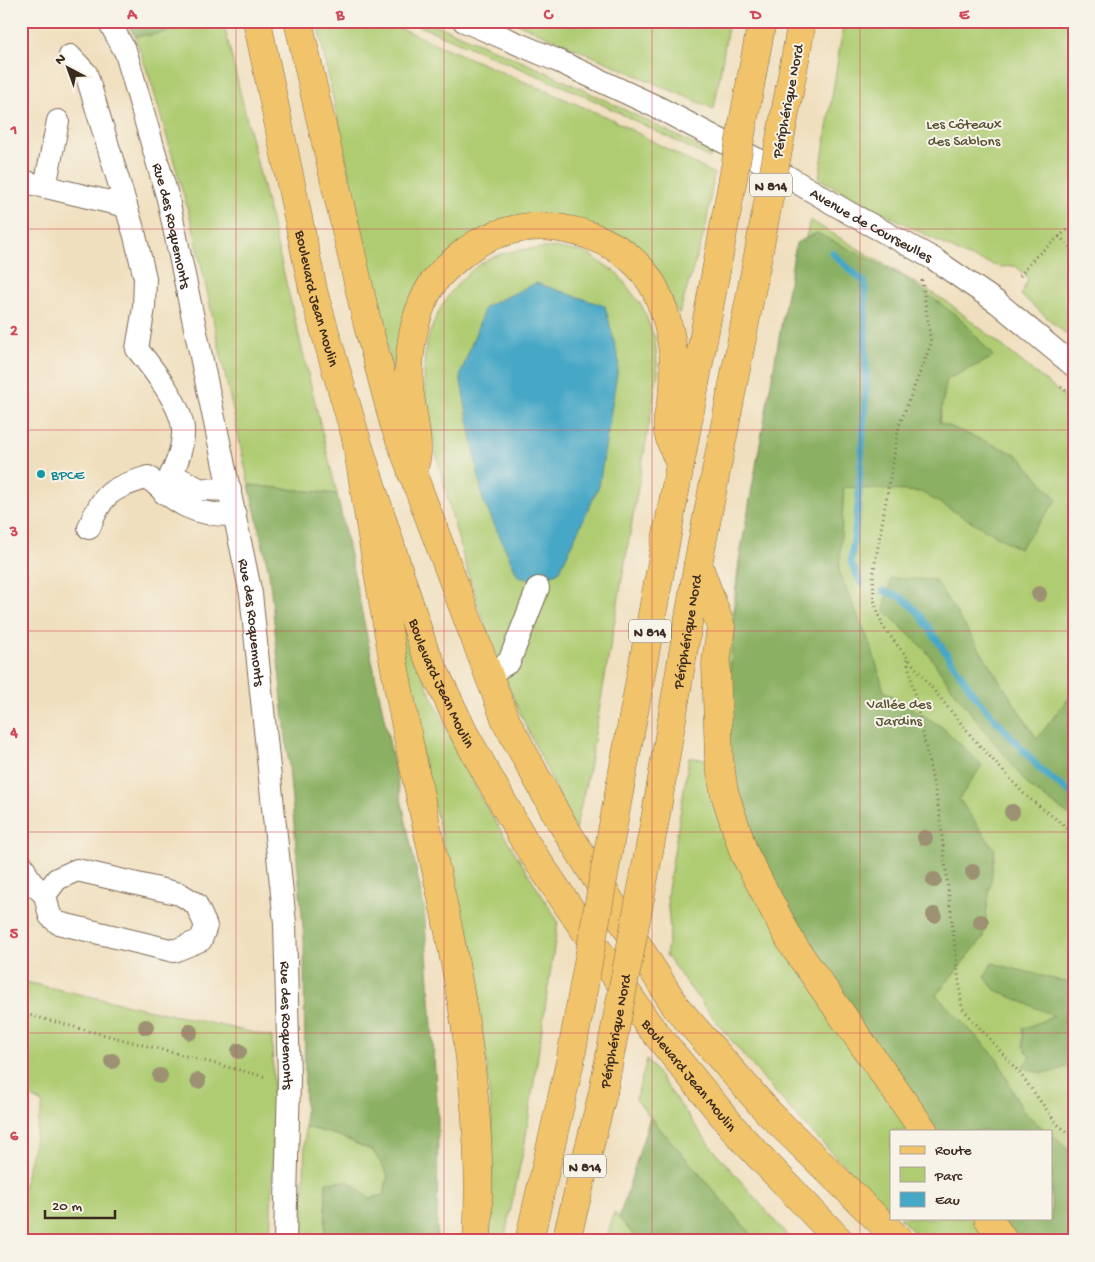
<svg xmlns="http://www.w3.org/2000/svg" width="1095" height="1262" font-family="'Gochi Hand',sans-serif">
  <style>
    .green { fill: #afcc72; stroke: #757b48 }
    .forest { fill: #8bb064; stroke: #636d41 }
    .water { fill: #46a7c6; stroke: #406872 }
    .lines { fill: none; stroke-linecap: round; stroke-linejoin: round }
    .stream { stroke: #46a7c6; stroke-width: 7 }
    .minor-casing { stroke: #7a6956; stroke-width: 24 }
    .major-casing { stroke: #7a6956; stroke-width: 29 }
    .highway-casing { stroke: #7a6956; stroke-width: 29 }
    .path { stroke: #7a6956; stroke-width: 3; stroke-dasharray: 1 4; stroke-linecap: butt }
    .minor { stroke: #fff; stroke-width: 22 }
    .major { stroke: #f1c36a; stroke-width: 28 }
    .highway { stroke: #f1c36a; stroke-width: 28 }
    .highway-bridge-casing { stroke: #7a6956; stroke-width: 29; stroke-linecap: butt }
    .highway-bridge { stroke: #f1c36a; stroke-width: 28 }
    .tree { fill: #9c9172 }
    .grid { fill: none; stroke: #d1495b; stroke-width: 1; stroke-opacity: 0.55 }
    .culture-dot { fill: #0f9aa8; stroke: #f7f3e8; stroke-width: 2 }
    .labels { text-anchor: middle; stroke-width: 4; stroke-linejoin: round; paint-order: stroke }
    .shield { fill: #f7f3e8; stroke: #73665b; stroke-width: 1 }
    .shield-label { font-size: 14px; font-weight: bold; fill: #3b2a1e }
    .street-label { font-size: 15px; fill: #3b2a1e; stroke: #f7f3e8 }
    .park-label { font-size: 15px; fill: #585233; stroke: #f7f3e8 }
    .culture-label { font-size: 15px; fill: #0d838f; stroke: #f7f3e8; text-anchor: start }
    .neatline { fill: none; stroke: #d1495b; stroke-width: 2 }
    .grid-label { font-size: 16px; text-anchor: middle; font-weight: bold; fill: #d1495b }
  </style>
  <rect width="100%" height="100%" fill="#f7f3e8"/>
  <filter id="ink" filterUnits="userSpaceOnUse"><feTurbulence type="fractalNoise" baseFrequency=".02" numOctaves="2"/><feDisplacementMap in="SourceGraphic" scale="10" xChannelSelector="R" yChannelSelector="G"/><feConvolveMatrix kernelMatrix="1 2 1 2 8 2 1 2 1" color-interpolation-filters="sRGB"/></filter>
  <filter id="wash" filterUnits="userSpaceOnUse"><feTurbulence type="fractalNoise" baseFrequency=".0096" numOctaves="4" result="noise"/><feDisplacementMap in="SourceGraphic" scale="20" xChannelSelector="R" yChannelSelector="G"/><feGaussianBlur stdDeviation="1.12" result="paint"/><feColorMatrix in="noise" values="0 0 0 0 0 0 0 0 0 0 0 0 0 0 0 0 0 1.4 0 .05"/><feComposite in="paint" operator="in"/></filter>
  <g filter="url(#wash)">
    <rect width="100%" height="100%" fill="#f0dfbe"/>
    <!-- green -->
    <path class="green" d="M203,21h20l114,473 -88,-9 -55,-254 -42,-146 -17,-49 17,-1 46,-10z
      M317,21h66l228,98 103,55 -8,53 -27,87 -36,-59 -140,-34 -103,110 -6,41 -16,-59z
      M408,21c26,0 51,14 75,24 79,32 154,71 230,109l-3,4 -127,-63z
      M512,21h217l-15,88z
      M844,21h230v320l-53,-46 7,-16 -12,-13 -16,1 -34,-11 -147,-77z
      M810,220l139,83 125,101v837l-23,-23v-87h-117l-134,-190 -74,-276 12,-96 32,-179z
      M555,247l32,6 30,20 25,33 13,33 3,34 -70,401 -13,57c-28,-65 -63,-127 -86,-194 -17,-48 -32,-99 -44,-149 -10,-38 -21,-79 -21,-119 0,-41 25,-87 61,-108 20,-12 47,-12 70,-14z
      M385,571l43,118 54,111 76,121 -33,221 -21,99h-14l2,-115 -7,-82 -31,-155 -35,-147z
      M689,758l20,1 203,372h-21v80c-83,-77 -159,-164 -225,-256l4,-24 -3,-35z
      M21,981l251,56 2,76 -4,128h-249v-44l22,-93 -22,-14z
      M647,1059l61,84 84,98h-35l-107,-124 -14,-18z
      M305,1127l32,8 36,16 15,24 -4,20 -15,3 -21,-17 -22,1 -1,59h-22z
      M614,1212l25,29h-33z
      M899,1218h75l16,23h-67z"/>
    <!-- forest -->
    <path class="forest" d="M126,21h77l-4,4 -47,10 -17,1z
      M817,233l86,43 58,43 33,38 -47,22 -8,43 79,33 39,45 -38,49 -98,-57 -77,-5 -5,86 33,76 12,42 58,36 40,38 -23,34 36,51 -12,88 -47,57 61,63 25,52 24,21h-112l-131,-187 -58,-119 -20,-87 14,-177 57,-318z
      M249,485l88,9 87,413 14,211 -1,123h-112l1,-59 22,-1 21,17 15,-3 4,-20 -15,-24 -36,-16 -32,-8 -1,-188 -15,-172 -20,-194z
      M891,578l44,2 102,159 29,-38 8,-5v123l-45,-33 -75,-95 -27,-39 -43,-42z
      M992,963l82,21v79c-18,9 -33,15 -51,3l7,-9 -7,-11v-17l31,-13 -60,-27 -9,-12z
      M650,1117l107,124h-118l-20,-23z
      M1051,1135l23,19v87h-59l-17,-23h53z"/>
    <!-- water -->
    <path class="water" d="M536,283l69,23 14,55 -20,125 -40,86 -21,9 -20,-5 -35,-76 -23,-124 25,-69z"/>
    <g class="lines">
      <!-- stream -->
      <path class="stream" d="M832,253l33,30 1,106 -8,117 -7,56 10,21
        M883,591l18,6 17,15 60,88 64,71 32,25"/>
    </g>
  </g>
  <g filter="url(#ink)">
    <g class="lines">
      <defs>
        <g id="minor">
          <path id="s1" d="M109,21l17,32 42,146 83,395 34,329 4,156 -4,162"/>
          <path id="s2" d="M464,21l92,39 103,48 107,56 85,50 83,45 64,44 76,63"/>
          <path d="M70,56l16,17 49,163 10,42 -1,30 -7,41c16,20 44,55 46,80 1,21 -11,45 -19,64"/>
          <path d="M21,181l105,25"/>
          <path d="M45,187l13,-66"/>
          <path d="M171,474l28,15 31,1"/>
          <path d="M89,528c14,-37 23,-39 59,-51 28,27 46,39 87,38"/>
          <path d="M488,675l21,-13 29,-74"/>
          <path d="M21,863l10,19 14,13 5,21 8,7 116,28 27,-11 5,-14 -10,-22 -16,-10 -103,-24 -20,9 -12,16"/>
        </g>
        <g id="major">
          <path id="s3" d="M257,21l57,273 42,144 68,211 40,84 61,109 123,182 91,111 101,106"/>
          <path d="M298,21l69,301 27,102 112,297 52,96 118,190 92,105 132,129"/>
        </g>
        <g id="highway">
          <path d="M751,80l11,-59"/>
          <path d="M790,87l12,-66"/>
          <path d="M356,438c18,112 36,223 59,334 33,157 72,307 62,469"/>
          <path d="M412,474c2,-7 5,-15 5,-22 1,-22 -7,-45 -8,-67 -1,-34 5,-74 24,-102 9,-13 21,-22 33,-32 24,-19 61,-28 93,-23 40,6 78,25 97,63 14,31 20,62 18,96 -1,14 -9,31 -6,45 2,10 8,22 12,32"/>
          <path d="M698,564l23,63 -5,36 3,96 5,32 20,62 48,91 132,187"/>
          <path d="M618,798l98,-527"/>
          <path id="s4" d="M655,820l43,-256 55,-282"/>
          <path d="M988,1218l16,23"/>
          <path d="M826,1227l5,14"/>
          <path d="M529,1241l41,-179"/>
          <path d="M566,1241l37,-149"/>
        </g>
      </defs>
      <!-- minor casing -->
      <use href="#minor" class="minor-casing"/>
      <!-- major casing -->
      <use href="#major" class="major-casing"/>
      <!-- highway casing -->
      <use href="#highway" class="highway-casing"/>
      <!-- path -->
      <path class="path" d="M1059,236l15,15
        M1020,276l14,-18 40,-34
        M922,280l9,64 -32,82 -26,149 1,25 9,27 44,55 46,56 52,57 49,38
        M1061,387l13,10
        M907,659l32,151 23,198 57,64 38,52 17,13
        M21,1013l245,64"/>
      <!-- minor -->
      <use href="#minor" class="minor"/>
      <!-- major -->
      <use href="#major" class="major"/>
      <!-- highway -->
      <use href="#highway" class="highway"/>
      <defs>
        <g id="highway-bridge">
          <path d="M716,271l35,-191"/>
          <path d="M753,282l37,-195"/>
          <path d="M570,1062l48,-264"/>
          <path id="s5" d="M603,1092l52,-272"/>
        </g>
      </defs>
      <!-- highway-bridge casing -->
      <use href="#highway-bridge" class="highway-bridge-casing"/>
      <!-- highway-bridge -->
      <use href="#highway-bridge" class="highway-bridge"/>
    </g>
    <!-- trees -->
    <g class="tree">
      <circle cx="1039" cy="594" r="8"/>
      <circle cx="1012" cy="812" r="8"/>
      <circle cx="925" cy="838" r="8"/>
      <circle cx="973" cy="872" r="8"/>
      <circle cx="934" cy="880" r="8"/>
      <circle cx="934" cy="915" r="8"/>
      <circle cx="981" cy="922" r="8"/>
      <circle cx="146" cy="1027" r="8"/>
      <circle cx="190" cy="1032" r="8"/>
      <circle cx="239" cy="1051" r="8"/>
      <circle cx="112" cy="1061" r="8"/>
      <circle cx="160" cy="1076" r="8"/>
      <circle cx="198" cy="1081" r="8"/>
    </g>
  </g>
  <!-- grid -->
  <path class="grid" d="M236,21v1220M444,21v1220M652,21v1220M860,21v1220M21,229h1053M21,430h1053M21,631h1053M21,832h1053M21,1033h1053"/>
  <!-- markers -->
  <circle class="culture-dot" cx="41" cy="474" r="5"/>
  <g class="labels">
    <!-- shield labels -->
    <g class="shield">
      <rect x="750" y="173.5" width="42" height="23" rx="4"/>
      <rect x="629" y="619.5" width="42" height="23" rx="4"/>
      <rect x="564" y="1154.5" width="42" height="23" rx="4"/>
    </g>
    <g class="shield-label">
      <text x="771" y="190">N 814</text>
      <text x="650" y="636">N 814</text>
      <text x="585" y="1171">N 814</text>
    </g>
    <!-- street labels -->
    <g class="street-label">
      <text transform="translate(787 101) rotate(-79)" y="5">Périphérique Nord</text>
      <text dy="5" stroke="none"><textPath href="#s2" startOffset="456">Avenue de Courseulles</textPath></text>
      <text dy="5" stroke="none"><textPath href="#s1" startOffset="215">Rue des Roquemonts</textPath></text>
      <text dy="5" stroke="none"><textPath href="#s3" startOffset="284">Boulevard Jean Moulin</textPath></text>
      <text dy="5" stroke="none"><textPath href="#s1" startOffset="620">Rue des Roquemonts</textPath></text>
      <text dy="5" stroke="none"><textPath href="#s4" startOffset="191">Périphérique Nord</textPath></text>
      <text dy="5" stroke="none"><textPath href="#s3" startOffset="689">Boulevard Jean Moulin</textPath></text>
      <text dy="5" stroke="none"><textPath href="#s1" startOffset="1025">Rue des Roquemonts</textPath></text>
      <text dy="5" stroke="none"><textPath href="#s5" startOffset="62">Périphérique Nord</textPath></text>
      <text dy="5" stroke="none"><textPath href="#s3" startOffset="1154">Boulevard Jean Moulin</textPath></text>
    </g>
    <!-- park labels -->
    <g class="park-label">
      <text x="964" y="128">Les Côteaux<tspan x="964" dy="17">des Sablons</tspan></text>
      <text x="899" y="708">Vallée des<tspan x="899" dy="17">Jardins</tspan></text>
    </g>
    <!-- culture labels -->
    <g class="culture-label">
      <text x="51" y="479">BPCE</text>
    </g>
  </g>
  <!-- margin -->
  <rect width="1095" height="1262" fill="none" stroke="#f7f3e8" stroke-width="55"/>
  <!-- legend -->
  <rect x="890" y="1130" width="162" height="90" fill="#f7f3e8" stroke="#aca397"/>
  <rect x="900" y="1146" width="25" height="8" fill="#f1c36a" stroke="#aca397"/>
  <text x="935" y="1154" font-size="15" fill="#3b2a1e">Route</text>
  <rect x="900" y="1167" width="25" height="15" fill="#afcc72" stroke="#aca397"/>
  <text x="935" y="1180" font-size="15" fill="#3b2a1e">Parc</text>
  <rect x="900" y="1192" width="25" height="15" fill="#46a7c6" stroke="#aca397"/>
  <text x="935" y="1204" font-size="15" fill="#3b2a1e">Eau</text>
  <!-- north arrow -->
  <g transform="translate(68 68) rotate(319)" stroke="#f7f3e8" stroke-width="4" paint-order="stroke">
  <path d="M0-4L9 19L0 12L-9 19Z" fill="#3b2a1e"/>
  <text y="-8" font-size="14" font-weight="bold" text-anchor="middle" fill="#3b2a1e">N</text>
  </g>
  <!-- scale -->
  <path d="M45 1210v8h70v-8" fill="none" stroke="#3b2a1e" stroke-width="2.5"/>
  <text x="52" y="1210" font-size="15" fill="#3b2a1e" stroke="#f7f3e8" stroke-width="4" paint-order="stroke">20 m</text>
  <rect x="28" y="28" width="1040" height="1206" class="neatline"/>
  <g class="grid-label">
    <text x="132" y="19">A</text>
    <text x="340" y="19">B</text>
    <text x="548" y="19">C</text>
    <text x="756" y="19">D</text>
    <text x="964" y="19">E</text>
    <text x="14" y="134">1</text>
    <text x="14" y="335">2</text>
    <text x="14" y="536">3</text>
    <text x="14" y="737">4</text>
    <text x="14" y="938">5</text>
    <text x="14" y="1140">6</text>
  </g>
</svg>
